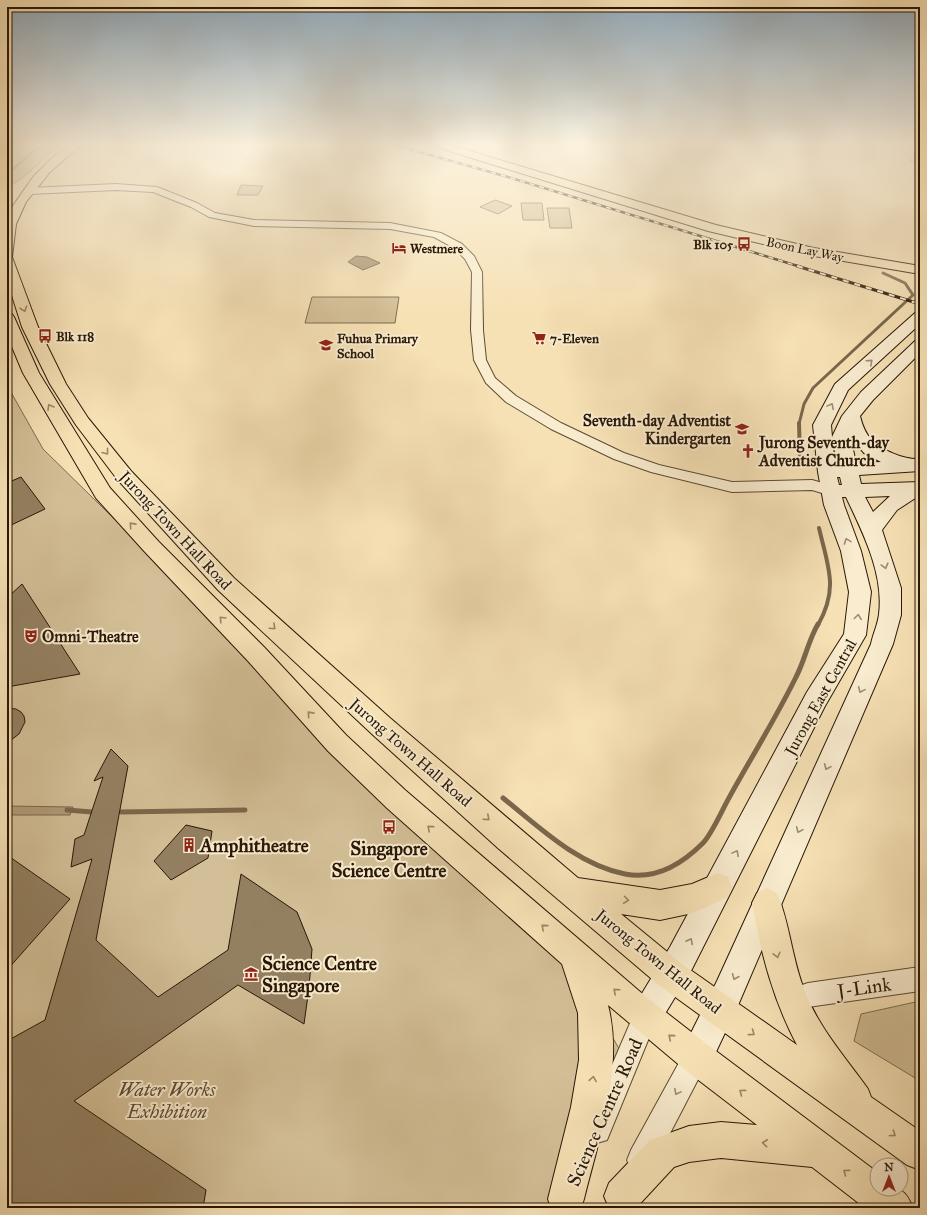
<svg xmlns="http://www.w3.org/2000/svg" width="927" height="1215" font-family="'IM FELL Great Primer',serif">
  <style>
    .green { fill: #d3bf97; stroke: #7e6b4f }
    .water { fill: #b09c7a; stroke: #7a674c }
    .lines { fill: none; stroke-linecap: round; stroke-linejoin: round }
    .stream-far3 { stroke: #7a674c; stroke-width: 2.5 }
    .stream-far2 { stroke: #7a674c; stroke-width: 3 }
    .stream-far1 { stroke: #7a674c; stroke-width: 4 }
    .stream { stroke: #7a674c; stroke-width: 5 }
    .building { fill: #938061; stroke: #281707 }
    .street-casing { stroke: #5c4a32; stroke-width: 2 }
    .secondary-casing { stroke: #281707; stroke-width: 2 }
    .primary-casing { stroke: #281707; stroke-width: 2 }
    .street { fill: #f9eccf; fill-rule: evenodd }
    .secondary { fill: #f9eccf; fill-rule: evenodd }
    .primary { fill: #f6e1b5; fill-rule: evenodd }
    .rail-far1-casing { stroke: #281707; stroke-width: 2.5 }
    .rail-casing { stroke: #281707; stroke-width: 3 }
    .rail-far1 { stroke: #f9eccf; stroke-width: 1.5; stroke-dasharray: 5; stroke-linecap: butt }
    .rail { stroke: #f9eccf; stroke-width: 2; stroke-dasharray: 6; stroke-linecap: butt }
    .oneway { stroke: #998667 }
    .oneway2 { stroke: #9b8c75 }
    .labels { text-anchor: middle; stroke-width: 4; stroke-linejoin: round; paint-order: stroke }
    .far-poi-label { font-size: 13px; font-weight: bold; fill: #281707; stroke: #f9eccf; text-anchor: start }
    .far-street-label { font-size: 13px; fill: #281707; stroke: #f9eccf }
    .poi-label { font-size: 16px; font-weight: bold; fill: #281707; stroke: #f9eccf; text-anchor: start }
    .street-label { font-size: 16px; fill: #281707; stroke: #f9eccf }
    .near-poi-label { font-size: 19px; font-weight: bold; fill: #281707; stroke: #f9eccf; text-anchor: start }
    .near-street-label { font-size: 19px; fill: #281707; stroke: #f9eccf }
    .near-park-label { font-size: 19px; font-style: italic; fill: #5b4932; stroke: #f9eccf }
  </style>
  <rect width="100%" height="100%" fill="#f6e1b5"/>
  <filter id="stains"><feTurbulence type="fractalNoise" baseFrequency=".005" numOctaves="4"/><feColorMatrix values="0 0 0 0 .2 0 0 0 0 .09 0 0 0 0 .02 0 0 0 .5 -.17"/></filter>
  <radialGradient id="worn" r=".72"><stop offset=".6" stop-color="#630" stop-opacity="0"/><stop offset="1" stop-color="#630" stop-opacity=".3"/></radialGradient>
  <!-- green -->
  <path class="green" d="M7,145h53l-39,34 -14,8z
    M895,145h25v25z
    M241,185l22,1 -5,9h-21z
    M495,200l17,6 -14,8 -18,-7z
    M521,203h21l2,17h-21z
    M547,208h22l3,20h-22z
    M312,297h87l-4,26h-90z
    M7,381l5,13 31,55 528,518 56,95 -63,146h-557z
    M920,1001v80l-66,-40 7,-27z"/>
  <!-- water -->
  <path class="water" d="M356,256l11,1 13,6 -17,7 -15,-8z
    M7,806l66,1 -3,8h-63z"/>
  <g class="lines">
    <!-- stream-far3 -->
    <path class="stream-far3" d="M7,174l34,-29"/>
    <!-- stream-far2 -->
    <path class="stream-far2" d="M799,424l5,-20 9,-16 100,-93 -8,-12 -22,-10"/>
    <!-- stream-far1 -->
    <path class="stream-far1" d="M799,423l1,35
      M818,625c21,-37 10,-58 1,-97"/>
    <!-- stream -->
    <path class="stream" d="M503,798c36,29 75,67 122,76 30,6 57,-10 78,-31 9,-9 20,-35 27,-47 22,-40 46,-78 66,-119 9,-17 12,-36 22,-53
      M67,810l25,2
      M121,812l124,-2"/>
  </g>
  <!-- building -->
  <path class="building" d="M21,477l24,32 -38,18v-44z
    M22,584l58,90 -73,13v-89z
    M7,708l9,1 5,3 3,4 1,6 -6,12 -12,9z
    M111,749l17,17 -32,174 62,57 70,-47 13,-76 56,38 15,37 -3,39 -5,36 -66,-39 -164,116 132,89 -3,18h-196v-167l38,-21 47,-161 -21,8 4,-28 9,-4 19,-58 -9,4z
    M186,825l26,6 -4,27 -37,22 -17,-19z
    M7,855l63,44 -63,71z"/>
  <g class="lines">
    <defs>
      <path id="street" d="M116,184l41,3 40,16 18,10 39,7 136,3 51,10 21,11 12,12 8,16 1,58 3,30 9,18 21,18 45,27 63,30 35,12 73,17 80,-2 25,7 2,4 -2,4 -5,1 -20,-6 -80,2 -81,-20 -37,-13 -63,-30 -45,-27 -20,-19 -12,-23 -3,-30 1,-58 -7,-13 -11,-11 -20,-11 -44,-8 -136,-3 -45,-9 -18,-10 -38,-15 -37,-2 -87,4 -5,-3 5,-3z
        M920,967v24l-112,16 -9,-3 -3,-9 3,-9 9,-3z
        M646,1004l9,3 3,9 -51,124 -10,3 -10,-3 -3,-10 53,-123z
        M696,1044l9,4 4,9 -4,9 -54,104 -10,4 -10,-4 -4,-10 4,-10 56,-102z"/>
      <path id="secondary" d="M920,312v12l-72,66 -17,35 1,12 10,-21 19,-24 54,-51 5,-2v14l-47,47 -13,16c2,8 5,17 11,23 11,12 34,21 49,20v12l-61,4 2,9 59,-2v13l-23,15 -15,20 19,58v27l-8,29 -154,359 -31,66 -12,5 -12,-5 -5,-12 38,-76 154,-337c2,-10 7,-20 8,-30 5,-40 -16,-81 -33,-117h-4l2,8 17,46 10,41 -5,43 -41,71 -133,263 -35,58 -11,5 -11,-5 -5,-11 5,-11 35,-58 137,-255 37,-58 5,-42 -8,-41 -17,-46 -6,-33 -5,-47 22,-41 80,-71zM850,436l14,17 17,9 -25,1zM832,438l6,27h-3zM837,477h3l2,8h-3zM890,496l-17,16 -8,-15z"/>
      <path id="primary" d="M70,145h11l-31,27 -24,30 -10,22 -4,33 26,70 28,57 22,34 43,53 103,107 156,140 188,160 82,12 32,-6 26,-11 10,4 4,10 -4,10 -35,16 -33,7 -39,-6 61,50 115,81c-24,-45 -36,-92 -45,-142l5,-10 10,-5 10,5c13,31 15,67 28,99 14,36 41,66 63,97l3,8 49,34v39l-13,-5 -247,-179 -161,-137 -127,-115 -154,-144 -101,-111 -41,-54 -26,-41 -28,-57 -15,-47 1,-67 25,-36 19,-19z
        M435,145h15l266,80 98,23 106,18v8l-106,-18 -106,-25 -272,-84z
        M7,313l5,1 2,3 25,56 71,115 49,54 105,105 82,88 59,55 240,206 63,49 169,127v17c22,0 27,-3 36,19h-48l-53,-41 -91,-9 -32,4 -15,5 -38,41h-27l-5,-12 5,-13 41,-43 39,-14 32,-4 36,3 -73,-56 -76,-64c16,63 -9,133 -24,194l-3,9h-30l-3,-9 23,-92 8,-47 -1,-47 -16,-49 -175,-156 -59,-57 -80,-90 -103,-109 -49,-54 -73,-125 -16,-38z"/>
    </defs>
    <!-- street casing -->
    <use href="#street" class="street-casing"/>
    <!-- secondary casing -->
    <use href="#secondary" class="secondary-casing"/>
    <!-- primary casing -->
    <use href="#primary" class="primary-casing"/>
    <!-- street -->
    <use href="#street" class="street"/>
    <!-- secondary -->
    <use href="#secondary" class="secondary"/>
    <!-- primary -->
    <use href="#primary" class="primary"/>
    <defs>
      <path id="rail-far1" d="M395,145l113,32 293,90"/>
      <path id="rail" d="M797,266l123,38"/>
    </defs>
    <!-- rail-far1 casing -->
    <use href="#rail-far1" class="rail-far1-casing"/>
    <!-- rail casing -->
    <use href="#rail" class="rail-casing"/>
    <!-- rail-far1 -->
    <use href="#rail-far1" class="rail-far1"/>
    <!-- rail -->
    <use href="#rail" class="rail"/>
  </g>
  <!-- one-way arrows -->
  <defs><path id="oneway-chevron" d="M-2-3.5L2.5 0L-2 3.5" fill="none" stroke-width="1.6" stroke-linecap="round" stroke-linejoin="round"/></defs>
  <g class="oneway">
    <use href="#oneway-chevron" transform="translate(24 309) rotate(71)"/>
    <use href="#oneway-chevron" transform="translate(50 407) rotate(-120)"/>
    <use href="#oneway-chevron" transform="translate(106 452) rotate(52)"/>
    <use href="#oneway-chevron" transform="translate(132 525) rotate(-132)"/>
    <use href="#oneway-chevron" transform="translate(222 619) rotate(-134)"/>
    <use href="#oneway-chevron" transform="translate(273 627) rotate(43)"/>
    <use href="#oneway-chevron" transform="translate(310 714) rotate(-132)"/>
    <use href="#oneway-chevron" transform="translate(487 818) rotate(42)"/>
    <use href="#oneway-chevron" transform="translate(430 828) rotate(-139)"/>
    <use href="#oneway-chevron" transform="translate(626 900) rotate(8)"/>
    <use href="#oneway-chevron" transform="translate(544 927) rotate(-139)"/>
    <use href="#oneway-chevron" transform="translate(777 955) rotate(76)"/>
    <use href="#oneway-chevron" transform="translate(616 991) rotate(-138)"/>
    <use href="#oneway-chevron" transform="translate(752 1033) rotate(36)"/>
    <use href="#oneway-chevron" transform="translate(671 1037) rotate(-140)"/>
    <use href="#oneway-chevron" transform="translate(593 1079) rotate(-81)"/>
    <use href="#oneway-chevron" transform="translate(742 1092) rotate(-143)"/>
    <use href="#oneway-chevron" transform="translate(893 1134) rotate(34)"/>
    <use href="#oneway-chevron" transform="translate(765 1143) rotate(-174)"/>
    <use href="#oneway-chevron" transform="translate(846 1172) rotate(-143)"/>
  </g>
  <g class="oneway2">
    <use href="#oneway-chevron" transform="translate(870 362) rotate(-42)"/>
    <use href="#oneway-chevron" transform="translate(831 406) rotate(-62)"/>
    <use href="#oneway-chevron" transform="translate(847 541) rotate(-110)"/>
    <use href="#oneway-chevron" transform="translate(885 566) rotate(75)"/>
    <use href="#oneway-chevron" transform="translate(858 617) rotate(-82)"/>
    <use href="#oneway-chevron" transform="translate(861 690) rotate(114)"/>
    <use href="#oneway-chevron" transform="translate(827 767) rotate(114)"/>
    <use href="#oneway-chevron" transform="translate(799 830) rotate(114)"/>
    <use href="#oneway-chevron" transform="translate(736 853) rotate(-62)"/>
    <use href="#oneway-chevron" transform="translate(690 941) rotate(-63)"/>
    <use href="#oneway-chevron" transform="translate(735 977) rotate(113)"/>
    <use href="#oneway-chevron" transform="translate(677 1092) rotate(118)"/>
  </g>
  <!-- sky -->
  <linearGradient id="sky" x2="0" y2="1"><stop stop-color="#91aabc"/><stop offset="0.46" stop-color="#fbf2de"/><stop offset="1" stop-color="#fbf2de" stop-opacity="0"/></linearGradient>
  <rect width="927" height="315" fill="url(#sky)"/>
  <!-- icons -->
  <defs>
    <symbol id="bus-bare" viewBox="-9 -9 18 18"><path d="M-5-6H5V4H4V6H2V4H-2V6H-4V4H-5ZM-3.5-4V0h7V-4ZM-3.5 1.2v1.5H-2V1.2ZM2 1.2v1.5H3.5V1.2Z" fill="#8f2418" stroke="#f9eccf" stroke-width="2.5" paint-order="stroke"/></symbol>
    <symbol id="hotel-bare" viewBox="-9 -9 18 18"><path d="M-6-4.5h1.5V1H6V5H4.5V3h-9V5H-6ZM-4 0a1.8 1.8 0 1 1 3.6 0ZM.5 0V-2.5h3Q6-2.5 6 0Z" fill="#8f2418" stroke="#f9eccf" stroke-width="2.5" paint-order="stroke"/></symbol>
    <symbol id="supermarket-bare" viewBox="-9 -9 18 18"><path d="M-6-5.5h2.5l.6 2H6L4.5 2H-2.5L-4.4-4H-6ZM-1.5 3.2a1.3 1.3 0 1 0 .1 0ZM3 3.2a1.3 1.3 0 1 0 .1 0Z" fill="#8f2418" stroke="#f9eccf" stroke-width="2.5" paint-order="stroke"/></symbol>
    <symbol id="school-bare" viewBox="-9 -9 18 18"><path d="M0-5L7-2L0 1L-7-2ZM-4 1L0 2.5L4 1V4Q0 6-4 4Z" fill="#8f2418" stroke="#f9eccf" stroke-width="2.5" paint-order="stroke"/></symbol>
    <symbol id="church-bare" viewBox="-9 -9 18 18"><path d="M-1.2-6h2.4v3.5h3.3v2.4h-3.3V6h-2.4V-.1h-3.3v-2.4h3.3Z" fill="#8f2418" stroke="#f9eccf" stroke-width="2.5" paint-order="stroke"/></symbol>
    <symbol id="theatre-bare" viewBox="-9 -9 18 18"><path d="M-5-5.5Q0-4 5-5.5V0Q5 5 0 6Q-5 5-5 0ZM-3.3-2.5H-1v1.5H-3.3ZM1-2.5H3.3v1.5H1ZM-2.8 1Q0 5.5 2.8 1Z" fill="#8f2418" stroke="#f9eccf" stroke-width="2.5" paint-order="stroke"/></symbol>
    <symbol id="building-bare" viewBox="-9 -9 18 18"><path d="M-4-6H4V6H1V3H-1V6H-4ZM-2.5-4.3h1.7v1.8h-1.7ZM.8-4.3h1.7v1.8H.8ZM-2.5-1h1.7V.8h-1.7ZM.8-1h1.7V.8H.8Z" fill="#8f2418" stroke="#f9eccf" stroke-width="2.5" paint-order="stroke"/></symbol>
    <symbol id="museum-bare" viewBox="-9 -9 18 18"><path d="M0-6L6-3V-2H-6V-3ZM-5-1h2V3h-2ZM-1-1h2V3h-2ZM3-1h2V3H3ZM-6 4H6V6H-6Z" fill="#8f2418" stroke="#f9eccf" stroke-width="2.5" paint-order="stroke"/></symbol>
  </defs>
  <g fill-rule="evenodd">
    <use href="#bus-bare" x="734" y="234" width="20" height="20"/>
    <use href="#hotel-bare" x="389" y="238" width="20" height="20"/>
    <use href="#bus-bare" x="35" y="326" width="20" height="20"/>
    <use href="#supermarket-bare" x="529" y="328" width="20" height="20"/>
    <use href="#school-bare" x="316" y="335" width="20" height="20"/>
    <use href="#school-bare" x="732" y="419" width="20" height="20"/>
    <use href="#church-bare" x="738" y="441" width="20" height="20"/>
    <use href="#theatre-bare" x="21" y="626" width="20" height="20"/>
    <use href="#bus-bare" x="379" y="817" width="20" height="20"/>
    <use href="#building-bare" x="179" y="835" width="20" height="20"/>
    <use href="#museum-bare" x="241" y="964" width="20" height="20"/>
  </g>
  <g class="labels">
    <!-- far-poi labels -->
    <g class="far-poi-label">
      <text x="733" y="249" text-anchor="end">Blk 105</text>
      <text x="410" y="253">Westmere</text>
      <text x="56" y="341">Blk 118</text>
      <text x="337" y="343">Fuhua Primary<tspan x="337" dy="15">School</tspan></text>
      <text x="550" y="343">7-Eleven</text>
    </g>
    <!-- far-street labels -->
    <g class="far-street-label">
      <text transform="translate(805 249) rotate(12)" y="5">Boon Lay Way</text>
    </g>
    <!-- poi labels -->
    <g class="poi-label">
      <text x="731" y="426" text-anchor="end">Seventh-day Adventist<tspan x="731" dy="18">Kindergarten</tspan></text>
      <text x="759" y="448">Jurong Seventh-day<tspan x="759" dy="18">Adventist Church</tspan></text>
      <text x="42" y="642">Omni-Theatre</text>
    </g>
    <!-- street labels -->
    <g class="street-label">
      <text transform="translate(176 530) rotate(47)" y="6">Jurong Town Hall Road</text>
      <text transform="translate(820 697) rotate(-61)" y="6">Jurong East Central</text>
      <text transform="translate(411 752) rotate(41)" y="6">Jurong Town Hall Road</text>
      <text transform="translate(659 961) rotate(39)" y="6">Jurong Town Hall Road</text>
    </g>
    <!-- near-poi labels -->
    <g class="near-poi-label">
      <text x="200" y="852">Amphitheatre</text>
      <text x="389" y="855" text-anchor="middle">Singapore<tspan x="389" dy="22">Science Centre</tspan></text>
      <text x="262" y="970">Science Centre<tspan x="262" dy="22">Singapore</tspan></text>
    </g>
    <!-- near-street labels -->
    <g class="near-street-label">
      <text transform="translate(864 987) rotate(-8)" y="7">J-Link</text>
      <text transform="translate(604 1112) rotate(-66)" y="7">Science Centre Road</text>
    </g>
    <!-- near-park labels -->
    <g class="near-park-label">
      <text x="167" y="1096">Water Works<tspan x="167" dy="22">Exhibition</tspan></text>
    </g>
  </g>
  <!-- margin -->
  <rect width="927" height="1215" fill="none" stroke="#f6e1b5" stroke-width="24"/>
  <rect x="8" y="8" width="911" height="1199" fill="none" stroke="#281707" stroke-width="2"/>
  <rect x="12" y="12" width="903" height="1191" fill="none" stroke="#281707"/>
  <!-- north arrow -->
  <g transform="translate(889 1177)"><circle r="19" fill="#f9eccf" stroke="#a5977f"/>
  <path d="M0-3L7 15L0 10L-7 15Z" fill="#8f2418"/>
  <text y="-6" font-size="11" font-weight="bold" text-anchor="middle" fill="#281707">N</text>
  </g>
  <rect width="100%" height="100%" filter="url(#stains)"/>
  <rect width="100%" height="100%" fill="url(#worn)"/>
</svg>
